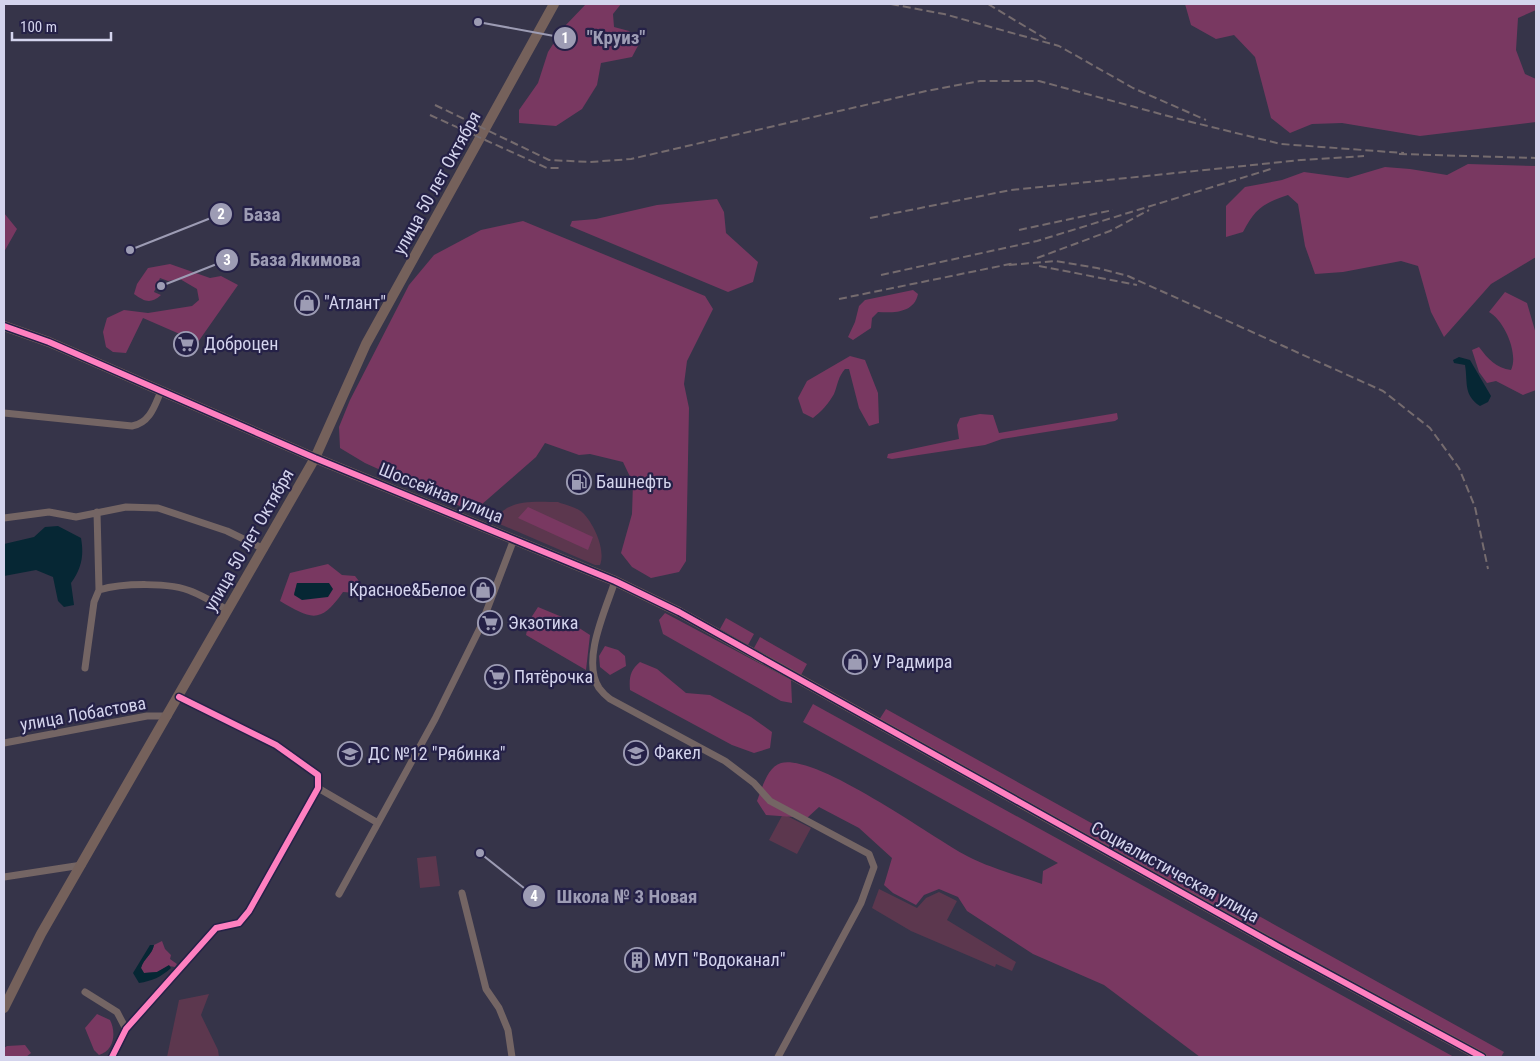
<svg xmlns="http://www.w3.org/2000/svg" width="1540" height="1061" font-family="'Roboto Condensed',sans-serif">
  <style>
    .green { fill: #5c374e }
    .forest { fill: #793861; fill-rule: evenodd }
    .water { fill: #062734 }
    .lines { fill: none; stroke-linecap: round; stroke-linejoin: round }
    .street { stroke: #746564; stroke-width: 7 }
    .secondary { stroke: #75615b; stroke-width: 10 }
    .rail { stroke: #756b6e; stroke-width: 2; stroke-dasharray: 8 4; stroke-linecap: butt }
    .cycleway-casing { stroke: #252147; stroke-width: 9 }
    .cycleway { stroke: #ff80c0; stroke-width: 6 }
    .labels { text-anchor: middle; stroke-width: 4.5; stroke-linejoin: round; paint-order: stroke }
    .street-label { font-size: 18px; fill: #d4d4ed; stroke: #252147 }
    .poi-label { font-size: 18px; fill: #d4d4ed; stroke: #252147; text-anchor: start }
    .leader { fill: none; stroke: #9d9cb4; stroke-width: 2 }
    .callout-dot { fill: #9d9cb4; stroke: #252147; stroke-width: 2 }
    .mark-label { font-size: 15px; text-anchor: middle; font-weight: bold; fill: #fff }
    .callout-label { font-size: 19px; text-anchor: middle; font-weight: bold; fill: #9d9cb4; stroke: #252147; stroke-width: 4.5; stroke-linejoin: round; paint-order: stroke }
  </style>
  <rect width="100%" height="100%" fill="#363449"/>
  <!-- green -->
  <path class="green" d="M558,502c7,3 19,5 25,11 11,11 23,37 17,52h-5l-100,-43c10,-24 41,-20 63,-20z
    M783,814l28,14 -14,26 -28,-14z
    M436,856l4,30 -20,2 -3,-30z
    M879,889l38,19 9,-10 13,-6 18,9 -10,19 69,42 -4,9 -16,-7 -1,3 -84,-36 -39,-23z
    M209,994l-8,21 17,35 1,7h-52l12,-57z"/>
  <!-- forest -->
  <path class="forest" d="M586,4h35l-8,10 1,13 15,4 11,11 -8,15 -31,6 -4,22 -15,24 -26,17 -37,-3v-13l19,-27 10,-31 16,-25z
    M1185,4h351v6l-18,8 -2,32 9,24 11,5v43l-116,14 -78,-13 -30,1 -22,9 -19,-15 -16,-61 -21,-22 -18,4 -25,-14z
    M1468,164l68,2v91l-45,27 -47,53 -13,-25 -13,-46 -17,-5 -58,11 -28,2 -10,-28 -7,-42 -10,-9c-25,8 -33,14 -45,37l-17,5v-31l19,-19 37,-7 22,-8 44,6 37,-11 25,2 37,6z
    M717,199l7,13 2,21 32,29 -5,20 -25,10 -158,-66 2,-5 24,-2 61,-14z
    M4,213l13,16 -13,23z
    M523,221l182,75 8,13 -26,52 -3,23 5,24 -3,153 -7,11 -28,6 -19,-11 -11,-14 11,-39 1,-31 -10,-21 -33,-8 -11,1 -34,-12 -9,14 -63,55 -108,-49 -25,-15 -1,-21 11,-27 59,-115 25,-30 47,-25z
    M170,264l40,14 11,-2 17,9 -40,57 -55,-24 -17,35 -13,-1 -7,-5 -3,-15 4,-14 17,-8 24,3 44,-7 7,-6 -2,-11 -17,-10 -12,2 -8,-3 -6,14 7,3c-10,9 -16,7 -27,-1l3,-10 11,-16z
    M913,290l5,4c-4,19 -24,19 -40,18l-6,6 -1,10 -18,12 -5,-3 7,-15 4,-16 6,-6z
    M1505,292l22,11 9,31v56l-13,5 -27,-14 -9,2 -8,-11 -7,-22 7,-3c9,12 17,21 32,23 8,-16 -7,-50 -22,-58z
    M850,356l15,4 13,33 1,30 -10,3 -10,-18 -10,-39h-4c-7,8 -7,15 -11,25 -5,9 -13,18 -21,24l-10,-5 -5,-15 9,-17z
    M1117,413l1,6 -3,2 -113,18 -17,6 -93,14 -5,-1 1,-4 71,-15 -2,-14 3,-7 20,-4 13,1 6,18z
    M528,507l65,30 -5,13 -70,-32z
    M328,564l14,11 13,1 7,9 -6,8 -13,-1c-23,33 -32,27 -63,9l10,-28zM297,583h32l-35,11z
    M538,607l24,10 28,18 -4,35 -60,-35 3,-14z
    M665,613l126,67 1,23 -11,-2 -118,-67 -4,-14z
    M726,618l28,16 -6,11 -28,-16z
    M760,637l47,27 -6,11 -47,-27z
    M605,646l13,4 7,6 1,10 -16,9 -10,-8 -1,-11z
    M640,662l17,7 29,24 24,2 41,22 21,15 -2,16 -16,5 -22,-8 -102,-55c-1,-12 0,-20 10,-28z
    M813,704l641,353h-254l-96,-72 -71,-31 -66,-43 -9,-14 -19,-8 -15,6 -8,10 -23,-12 -9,-8 8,-27 -33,-30 -40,-21 -12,11 -41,-3 -9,-14c5,-12 10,-34 24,-38 37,-9 150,74 186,93 23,12 50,19 75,28l1,-13 15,-8 -255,-141z
    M886,709l618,343 -3,5h-14l-608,-337z
    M162,941l3,8 6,6 -1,4 7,5 -2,3 -6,-1 -12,6 -13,1 -3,-5c3,-10 11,-13 13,-23z
    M97,1014l13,6c6,12 5,30 -11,35l-5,-5 -9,-22z
    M25,1045l6,8 -5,4h-22v-9l3,-2z"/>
  <!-- water -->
  <path class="water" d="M1459,357l11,3 21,36 -3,6 -8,4c-17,-11 -12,-24 -15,-41l-11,-2 -1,-3z
    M58,526l23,12c3,17 1,30 -10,45l3,22 -10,2 -6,-6 -5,-24 -17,-7 -32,6v-32l30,-7 11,-10z
    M297,583h32l4,6 -5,8 -26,3 -8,-5z
    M150,945h4c-2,10 -10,13 -13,23l3,5 13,-1 12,-7 2,3c-10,9 -19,13 -32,15l-6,-10z"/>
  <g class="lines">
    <!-- street -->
    <path class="street" d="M4,413l128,13c18,-3 23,-21 29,-35
      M4,518l45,-6 27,5 50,-10 32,1 69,23 37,18
      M615,581c-9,28 -34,79 -16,107 3,4 7,8 11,11l115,62 29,22 16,18 99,53 5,13 -13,36 -83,154
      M99,590c23,-7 72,-8 94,2 12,5 23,12 35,18
      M85,668l9,-66 5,-12 -2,-78
      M4,743l143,-27h21
      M318,788l60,35
      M4,877l78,-12
      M462,893l24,96 13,19 9,22 4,27
      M339,894l96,-175 45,-91 34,-89
      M85,992l32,20 9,17
      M112,1057l14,-28 90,-101 23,-5 10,-12 69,-123v-13l-42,-30 -97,-48"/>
    <!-- secondary -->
    <path class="secondary" d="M4,326l45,16 266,116 300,123 64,31 600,335 203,110
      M4,1008l37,-74 274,-476 51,-114 188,-340"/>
    <!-- rail -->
    <path class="rail" d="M891,4l53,10 115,32 74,42 73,32
      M988,4l58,35
      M435,105l114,55 41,2 41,-3 295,-68 54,-10h59l140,38 102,25 123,9
      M430,115l117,53h15
      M1399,154l137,4
      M870,218l141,-28 290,-30 63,-4
      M1019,230l94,-20
      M1037,258l73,-27 39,-21
      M1009,265l47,-4 41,7 31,8 255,115 47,37 29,40 16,39 13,62
      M1039,266l98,19
      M881,275l156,-34 237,-73
      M839,299l176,-36"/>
    <defs>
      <path id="cycleway" d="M4,326l45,16 266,116 300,123 64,31 600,335 203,110
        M112,1057l14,-28 90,-101 23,-5 10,-12 69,-123v-13l-42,-30 -97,-48"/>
    </defs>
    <!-- cycleway casing -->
    <use href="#cycleway" class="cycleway-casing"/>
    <!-- cycleway -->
    <use href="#cycleway" class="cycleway"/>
  </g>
  <!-- icons -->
  <defs>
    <symbol id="shop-ring" viewBox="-11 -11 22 22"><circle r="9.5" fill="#252147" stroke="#9d9cb4" stroke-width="1.5"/><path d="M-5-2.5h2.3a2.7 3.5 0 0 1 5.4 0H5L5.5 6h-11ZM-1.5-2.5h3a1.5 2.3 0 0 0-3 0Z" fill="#9d9cb4"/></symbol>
    <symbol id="supermarket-ring" viewBox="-11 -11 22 22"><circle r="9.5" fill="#252147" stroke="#9d9cb4" stroke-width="1.5"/><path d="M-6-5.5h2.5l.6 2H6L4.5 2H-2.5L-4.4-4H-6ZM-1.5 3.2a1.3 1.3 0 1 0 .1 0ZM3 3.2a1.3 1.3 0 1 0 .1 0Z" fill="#9d9cb4"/></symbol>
    <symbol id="fuel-ring" viewBox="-11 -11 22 22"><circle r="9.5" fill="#252147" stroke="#9d9cb4" stroke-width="1.5"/><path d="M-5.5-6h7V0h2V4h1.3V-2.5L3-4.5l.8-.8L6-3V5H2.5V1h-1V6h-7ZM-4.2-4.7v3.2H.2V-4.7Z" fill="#9d9cb4"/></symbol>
    <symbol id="school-ring" viewBox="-11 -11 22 22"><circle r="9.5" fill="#252147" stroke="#9d9cb4" stroke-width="1.5"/><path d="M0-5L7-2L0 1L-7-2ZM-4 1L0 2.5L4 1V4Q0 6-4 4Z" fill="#9d9cb4"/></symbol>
    <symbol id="building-ring" viewBox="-11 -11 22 22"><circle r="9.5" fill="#252147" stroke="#9d9cb4" stroke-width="1.5"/><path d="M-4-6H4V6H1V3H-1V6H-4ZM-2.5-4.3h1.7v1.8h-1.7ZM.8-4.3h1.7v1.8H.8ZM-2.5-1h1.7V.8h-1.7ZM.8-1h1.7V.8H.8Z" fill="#9d9cb4"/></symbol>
  </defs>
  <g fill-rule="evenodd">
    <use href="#shop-ring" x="293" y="289" width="28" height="28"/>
    <use href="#supermarket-ring" x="172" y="330" width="28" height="28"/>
    <use href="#fuel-ring" x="565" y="468" width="28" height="28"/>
    <use href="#shop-ring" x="469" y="576" width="28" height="28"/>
    <use href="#supermarket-ring" x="476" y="609" width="28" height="28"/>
    <use href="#shop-ring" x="841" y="648" width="28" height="28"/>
    <use href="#supermarket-ring" x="483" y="663" width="28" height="28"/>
    <use href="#school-ring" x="622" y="739" width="28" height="28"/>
    <use href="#school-ring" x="336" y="740" width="28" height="28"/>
    <use href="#building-ring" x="623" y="946" width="28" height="28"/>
  </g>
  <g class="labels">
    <!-- street labels -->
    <g class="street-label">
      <text transform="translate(437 183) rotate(-61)" y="6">улица 50 лет Октября</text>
      <text transform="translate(441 493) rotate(22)" y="6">Шоссейная улица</text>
      <text transform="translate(249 540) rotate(-60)" y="6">улица 50 лет Октября</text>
      <text transform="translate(83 714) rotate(-10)" y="6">улица Лобастова</text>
      <text transform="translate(1175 872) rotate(29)" y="6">Социалистическая улица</text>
    </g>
    <!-- poi labels -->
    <g class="poi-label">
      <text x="324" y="309">"Атлант"</text>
      <text x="204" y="350">Доброцен</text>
      <text x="596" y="488">Башнефть</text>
      <text x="466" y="596" text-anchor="end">Красное&amp;Белое</text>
      <text x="508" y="629">Экзотика</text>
      <text x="872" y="668">У Радмира</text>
      <text x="514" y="683">Пятёрочка</text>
      <text x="654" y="759">Факел</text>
      <text x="368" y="760">ДС №12 "Рябинка"</text>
      <text x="654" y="966">МУП "Водоканал"</text>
    </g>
  </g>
  <!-- callouts -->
  <path class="leader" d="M478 22L565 38M130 250L221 214M161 286L227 260M480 853L534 896"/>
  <g class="callout-dot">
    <circle cx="478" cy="22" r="5"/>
    <circle cx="130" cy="250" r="5"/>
    <circle cx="161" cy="286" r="5"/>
    <circle cx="480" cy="853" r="5"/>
    <circle cx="565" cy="38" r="12"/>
    <circle cx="221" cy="214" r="12"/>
    <circle cx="227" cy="260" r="12"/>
    <circle cx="534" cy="896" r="12"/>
  </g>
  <g class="mark-label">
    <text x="565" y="43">1</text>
    <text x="221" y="219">2</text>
    <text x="227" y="265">3</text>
    <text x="534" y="901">4</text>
  </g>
  <g class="callout-label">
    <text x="616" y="44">"Круиз"</text>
    <text x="262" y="221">База</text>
    <text x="305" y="266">База Якимова</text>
    <text x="627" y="903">Школа № 3 Новая</text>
  </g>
  <!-- border -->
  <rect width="1540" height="1061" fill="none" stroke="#d4d4ed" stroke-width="10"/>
  <!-- scale -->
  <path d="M12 32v8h99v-8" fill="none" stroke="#d4d4ed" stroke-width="2.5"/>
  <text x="20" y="32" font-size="15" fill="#d4d4ed" stroke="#252147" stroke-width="4" paint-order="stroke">100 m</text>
</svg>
